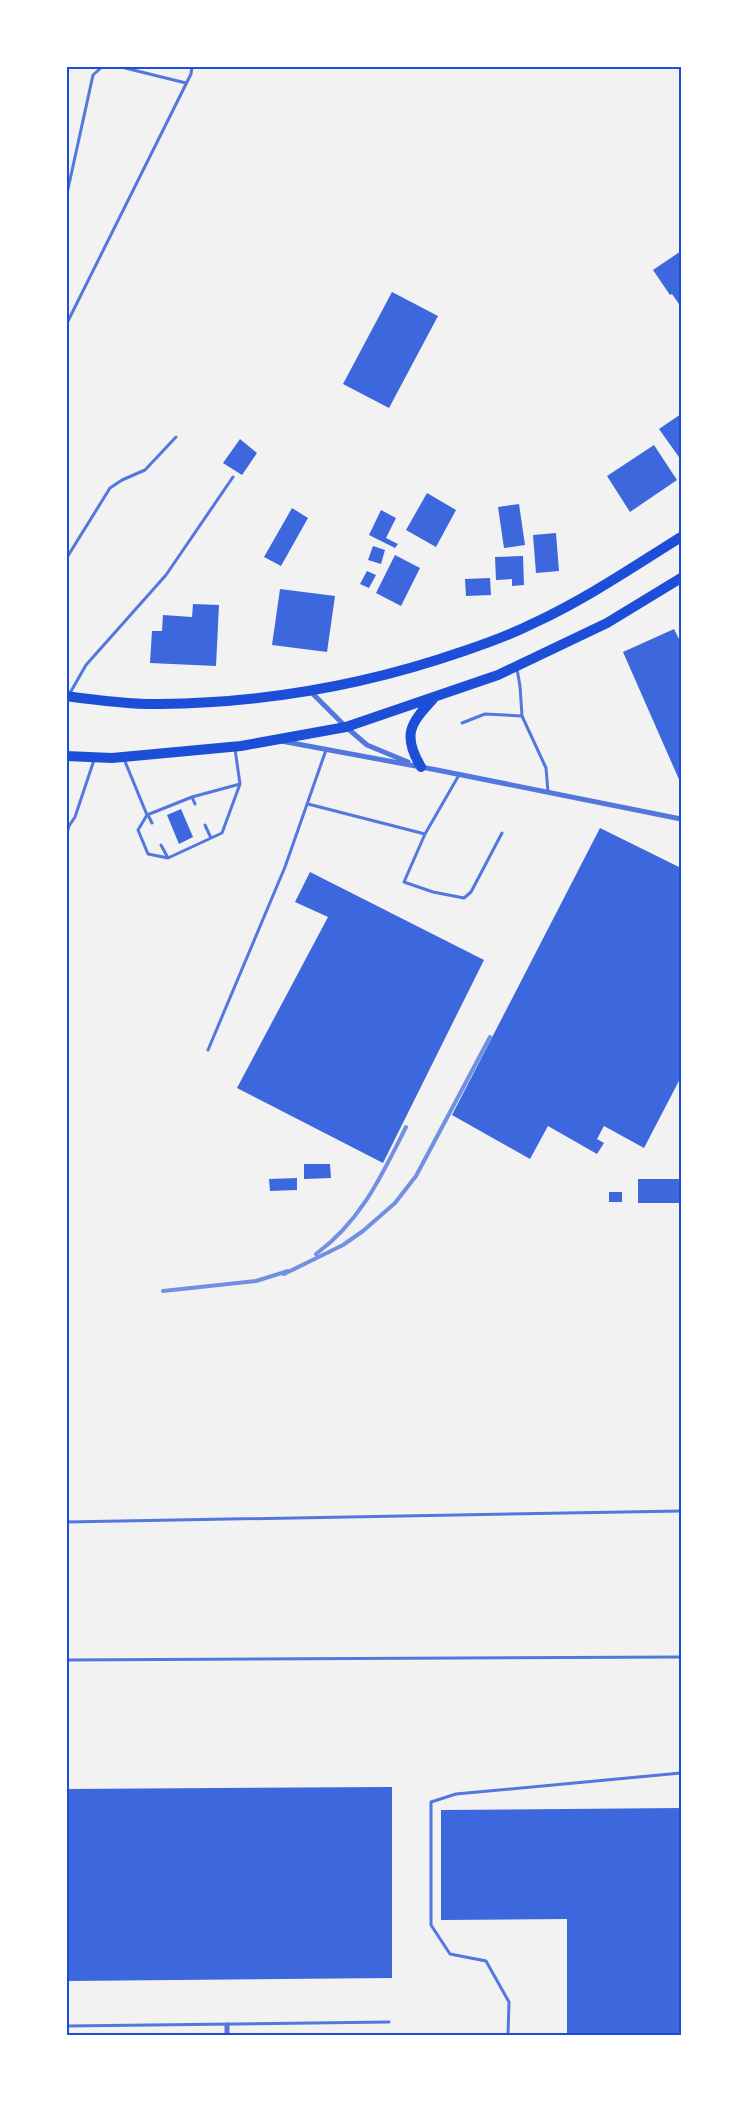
<svg xmlns="http://www.w3.org/2000/svg" width="747" height="2101" font-family="'Public Sans',sans-serif">
  <style>
    .building { fill: #3d67dc }
    .lines { fill: none; stroke-linecap: round; stroke-linejoin: round }
    .service { stroke: #5277de; stroke-width: 3 }
    .minor { stroke: #5277de; stroke-width: 5 }
    .primary { stroke: #1d4ed8; stroke-width: 10 }
    .rail { stroke: #7290e2; stroke-width: 4 }
    .neatline { fill: none; stroke: #1d4ed8; stroke-width: 2 }
  </style>
  <rect width="100%" height="100%" fill="#f2f2f2"/>
  <!-- building -->
  <path class="building" d="M681,251v56l-9,-13 -2,1 -17,-25z
    M392,292l46,24 -49,92 -46,-24z
    M681,414v46l-22,-31z
    M240,439l17,14 -15,22 -19,-12z
    M654,445l23,35 -47,32 -23,-36z
    M427,493l29,17 -20,37 -30,-17z
    M519,504l6,41 -21,3 -6,-41z
    M292,508l16,10 -27,48 -17,-9z
    M381,510l15,8 -10,20 12,6 -3,4 -26,-13z
    M556,533l3,38 -23,2 -3,-38z
    M373,546l12,4 -4,14 -13,-4z
    M395,555l25,13 -19,38 -25,-13z
    M523,556l1,29 -12,1v-7l-16,1 -1,-23z
    M367,571l9,4 -7,13 -9,-4z
    M490,578l1,17 -25,1 -1,-17z
    M280,589l55,7 -8,56 -55,-7z
    M193,604l26,1 -3,61 -66,-3 2,-32h10l1,-16 29,2z
    M674,629l7,14v141l-58,-132z
    M181,809l12,28 -14,7 -12,-29z
    M600,828l81,40v209l-37,71 -40,-22 -7,13 7,4 -7,11 -49,-28 -18,33 -78,-44z
    M310,872l174,88 -101,203 -146,-75 91,-171 -33,-15z
    M304,1164h26l1,14 -27,1z
    M297,1178v12l-27,1 -1,-12z
    M638,1179h43v24h-43z
    M609,1192h13v10h-13z
    M392,1787v191l-326,3v-192z
    M681,1808v227h-114v-116l-126,1v-110z"/>
  <g class="lines">
    <!-- service -->
    <path class="service" d="M117,66l69,17
      M66,198l27,-123 10,-9
      M66,325l125,-251 1,-8
      M66,559l44,-71 12,-8 23,-10 31,-33
      M517,669l3,17 2,30 24,52 2,24
      M70,693l16,-28 80,-90 67,-98
      M66,708l2,-9
      M462,723l23,-9 37,2
      M124,759l23,56 45,-18 48,-13 -5,-35
      M192,797l3,7
      M308,804l117,30 34,-59
      M147,815l-9,15 10,24 20,4
      M148,815l4,8
      M205,825l6,13
      M66,826h3l6,-9 19,-57
      M425,834l-21,48 29,10 31,6 7,-6 31,-59
      M66,836l3,-10
      M161,845l7,13 54,-25 18,-49
      M208,1050l77,-183 41,-117
      M66,1522l615,-11
      M66,1660l615,-3
      M66,2026l323,-4
      M508,2035l1,-33 -23,-41 -36,-7 -19,-29v-123l25,-8 225,-21"/>
    <!-- minor -->
    <path class="minor" d="M311,692l35,35 21,18 41,17
      M281,741l156,29 244,49
      M227,2025v10"/>
    <!-- primary -->
    <path class="primary" d="M66,696c29,4 66,9 94,8 104,-1 206,-19 304,-53 24,-8 48,-17 70,-28 52,-24 99,-56 147,-86
      M66,756l46,2 129,-12 105,-19 152,-52 109,-52 74,-45
      M421,767c-19,-32 -11,-43 12,-68"/>
    <!-- rail -->
    <path class="rail" d="M316,1254c45,-33 66,-79 90,-127
      M284,1274l59,-29 20,-14 32,-28 21,-27 74,-139
      M163,1291l93,-10 32,-10"/>
  </g>
  <!-- border -->
  <rect width="747" height="2101" fill="none" stroke="#ffffff" stroke-width="135"/>
  <rect x="68" y="68" width="612" height="1966" class="neatline"/>
</svg>
